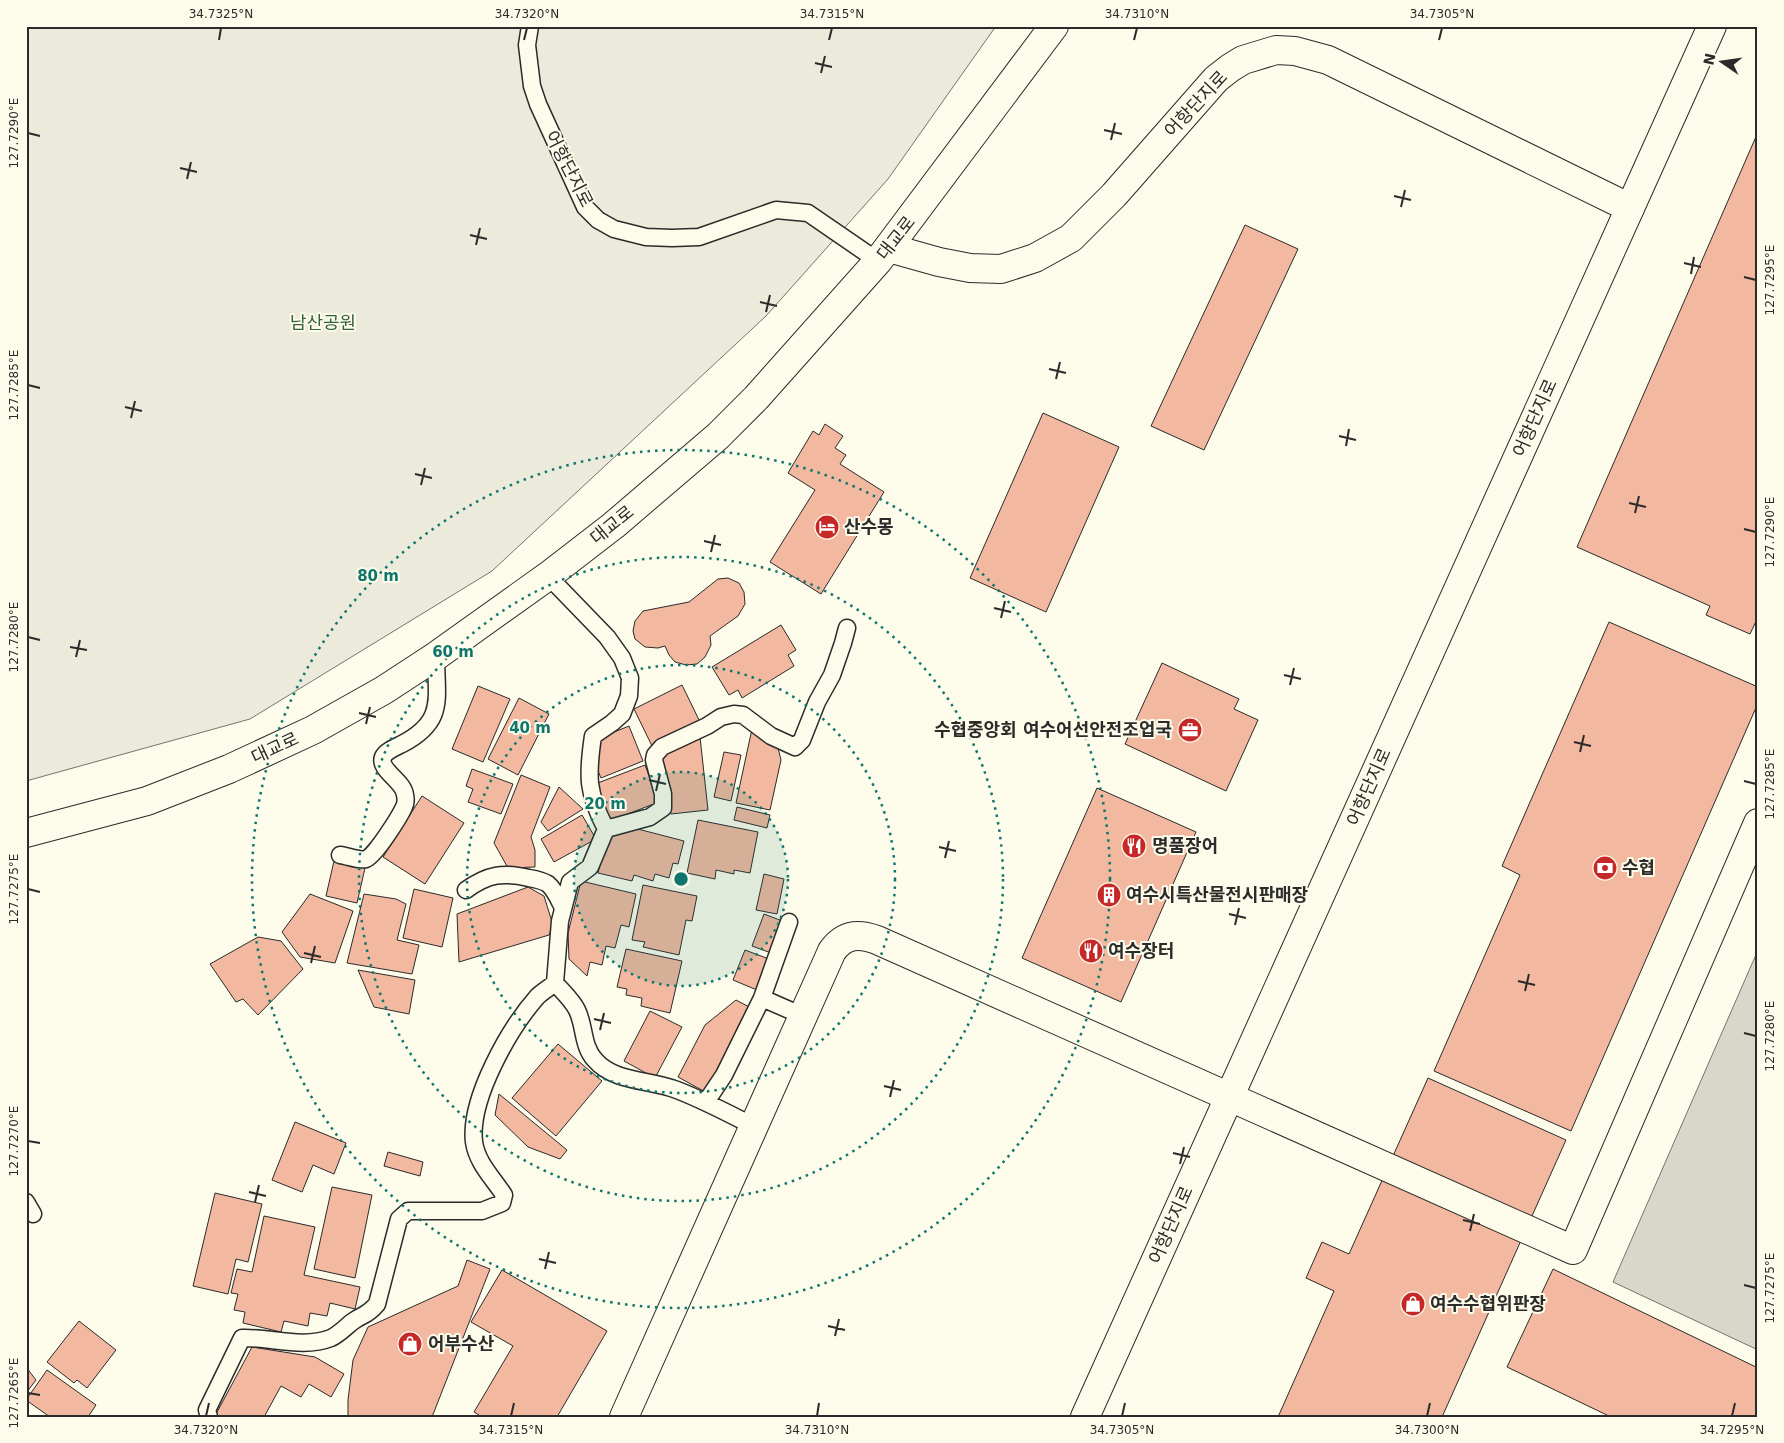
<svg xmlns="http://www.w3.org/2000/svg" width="1784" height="1443" font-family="'DejaVu Sans','Noto Sans KR',sans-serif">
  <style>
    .green { fill: #ecebdb; stroke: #74746e }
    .water { fill: #d8d7c9; stroke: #74746e }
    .building { fill: #f2b8a0; stroke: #2b2b2b }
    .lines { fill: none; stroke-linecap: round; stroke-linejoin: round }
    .service-casing { stroke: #2b2b2b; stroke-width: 19 }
    .minor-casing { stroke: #2b2b2b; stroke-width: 30 }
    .tertiary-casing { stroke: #2b2b2b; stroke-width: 30 }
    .primary-casing { stroke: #2b2b2b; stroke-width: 30 }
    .service { stroke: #fdfbea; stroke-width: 16 }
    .minor { stroke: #fdfbea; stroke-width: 28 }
    .tertiary { stroke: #fdfbea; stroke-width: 28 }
    .primary { stroke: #fdfbea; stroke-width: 28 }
    .ticks { fill: none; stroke: #2b2b2b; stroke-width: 2 }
    .ring { fill: none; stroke: #0f766e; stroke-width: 2.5; stroke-dasharray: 2.5 5 }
    .labels { text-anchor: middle; stroke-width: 4; stroke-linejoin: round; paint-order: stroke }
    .street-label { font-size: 18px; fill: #2b2b2b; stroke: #fdfbea }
    .park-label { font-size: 18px; fill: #34623c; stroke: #fdfbea }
    .poi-label { font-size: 18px; font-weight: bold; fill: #2b2b2b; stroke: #fdfbea; text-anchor: start }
    .centre { fill: #0f766e; stroke: #fdfbea; stroke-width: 2.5 }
    .ring-label { font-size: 15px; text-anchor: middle; font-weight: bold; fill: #0f766e; stroke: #fdfbea; stroke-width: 4; stroke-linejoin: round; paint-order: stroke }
    .neatline { fill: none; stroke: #2b2b2b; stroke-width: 2 }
    .ticks-label { font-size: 12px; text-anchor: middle; fill: #2b2b2b }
  </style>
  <rect width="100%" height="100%" fill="#fdfbea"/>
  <!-- green -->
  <path class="green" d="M26,26h970l-108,153 -122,137 -274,255 -242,148 -224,62z"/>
  <!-- water -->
  <path class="water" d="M1758,950v400l-145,-68z"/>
  <!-- building -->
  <path class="building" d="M1758,132v485l-8,17 -44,-19 4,-9 -133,-59z
    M1245,225l53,24 -94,201 -53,-24z
    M1043,413l76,34 -73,165 -76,-34z
    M825,424l18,12 -8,12 11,7 -6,9 44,28 -63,102 -51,-32 45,-72 -27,-17 25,-42 6,4z
    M728,578l11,5 5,9 1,12 -7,12 -28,20 1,9 -6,12 -8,7 -11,1 -11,-3 -6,-7 -4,-9 -7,2 -13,-1 -10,-8 -2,-8 2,-10 8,-10 46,-9 29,-23z
    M1609,622l149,65v16l-187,428 -137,-60 86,-196 -18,-9z
    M781,625l15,25 -8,5 6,11 -52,32 -4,-8 -9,5 -17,-28z
    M1162,663l77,36 -5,10 24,11 -32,71 -101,-47z
    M682,685l19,39 -48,24 -19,-39z
    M478,686l32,13 -27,63 -31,-13z
    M519,698l30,16 -31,61 -30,-16z
    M629,726l14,35 -42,17 -8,-19 4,-20z
    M752,729l25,15 4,16 -11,50 -34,-7z
    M700,737l8,73 -37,4 -12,-57z
    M724,752l17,3 -10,46 -17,-4z
    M645,765l14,37 -50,19 -14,-37z
    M472,769l41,15 -12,30 -33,-12 5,-13 -7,-3z
    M521,775l29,12 -19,50 4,13v17l-27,1 -14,-25z
    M559,787l24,22 -35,22 -7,-9z
    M1097,788l99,44 -75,170 -99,-44z
    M422,796l42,27 -39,61 -42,-27z
    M737,807l33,8 -3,13 -33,-8z
    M582,815l14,24 -42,23 -13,-23z
    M698,820l60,12 -8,41 -16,-3v4l-18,-4 -1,9 -28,-6z
    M634,828l50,13 -6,23 -5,-1 -4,15 -14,-4 -2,7 -19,-6 -2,6 -34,-8 9,-37z
    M334,861l31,7 -8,35 -31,-7z
    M764,874l20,5 -7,35 -21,-4z
    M581,881l55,13 -7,33 -8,-2 -6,23 -9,-2 -4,19 -12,-3 -3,14 -18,-17 -1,-26z
    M643,885l54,11 -5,25 -6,-1 -7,35 -36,-8 2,-5 -13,-2z
    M528,887l16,9 9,29 -4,10 -90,27 -2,-48z
    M414,889l39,9 -11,49 -39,-9z
    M310,894l43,17 -18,52 -35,-6 -18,-25z
    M364,894l32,5 10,5 -9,36 22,5 -7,29 -65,-11z
    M764,914l21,8 -11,32 -22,-8z
    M258,937l23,4 22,28 -45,46 -15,-16 -7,3 -26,-38z
    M626,949l56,12 -12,52 -29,-7 1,-8 -16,-3 1,-6 -10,-2z
    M745,950l24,9 -12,31 -24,-10z
    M358,970l57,10 -6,34 -35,-7z
    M736,1000l17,9 -44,85 -31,-17 27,-52z
    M650,1011l32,16 -27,51 -31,-17z
    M558,1044l44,37 -46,55 -44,-38z
    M1428,1078l138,62 -124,277h-164l56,-126 -28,-13 16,-36 27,12z
    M499,1094l68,56 -7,9 -32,-12 -33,-32z
    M295,1122l51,21 -12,31 -21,-9 -11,27 -30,-12z
    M388,1152l35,10 -3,14 -36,-10z
    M332,1187l40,8 -17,83 -41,-9z
    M215,1193l47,11 -14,58 -12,-3 -8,35 -35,-8z
    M264,1216l51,11 -11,48 56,12 -5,22 -25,-6 -3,13 -17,-3 -2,13 -24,-5 -3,11 -38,-9 2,-11 -11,-2 4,-16 -7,-1 6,-24 15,3z
    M467,1260l23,9 -58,148h-84v-17l5,-40 15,-33 90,-41z
    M1553,1269l205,99v49h-147l-104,-50z
    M502,1270l105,61 -50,86h-75l-8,-5 39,-66 -42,-24z
    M79,1321l37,29 -29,38 -10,-8 -3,3 -27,-21z
    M252,1347l63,10 29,17 -13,23 -22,-13 -8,13 -20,-11 -17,31h-43l-5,-3z
    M26,1367l10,13 -10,13z
    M47,1370l49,35 -8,12h-38l-24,-17z"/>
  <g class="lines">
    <defs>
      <path id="service" d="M530,26l-3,19 5,41 6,18 47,103 13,13 16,9 32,8 26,1 27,-1 77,-27 32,3 70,48
        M606,829l44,-12 13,-9v-14l-9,-34 1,-5 7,-8 45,-21 14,-9 13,-3 9,1 28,21 24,11 7,-7 15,-38 15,-27 11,-32 4,-15
        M340,855c8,1 19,6 26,4 9,-3 34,-43 38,-52 2,-4 2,-8 1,-12 -1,-14 -27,-25 -22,-38 3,-6 13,-10 19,-13 44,-23 34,-45 34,-88
        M466,890c22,-16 37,-18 63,-12 6,1 14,3 19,6 7,6 11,16 15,24
        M555,983c8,9 17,17 22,27 8,16 5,36 18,50 20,23 55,19 82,30 26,10 51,23 76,36
        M762,998l27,-76
        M706,1102l18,-27 38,-77 41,18
        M26,1202l7,12
        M209,1417l-2,-7 35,-72c28,-1 61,11 89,0 7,-3 15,-11 21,-16 12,-9 14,-5 25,-18l22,-85 9,-8h74l20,-8 2,-8c-11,-17 -27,-32 -30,-53 -5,-43 35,-113 63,-145 5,-5 12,-9 18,-14l5,-62 10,-39 20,-15 16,-38c-19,-36 -19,-53 -13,-93l19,-13 10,-9 7,-18 1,-18 -8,-20 -15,-21 -59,-61"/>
      <path id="minor" d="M889,248l50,14 31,6 31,1 34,-11 36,-20 43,-43 102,-116 14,-11 13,-8 33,-10 19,1 33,9 302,148 82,-182
        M624,1417l208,-466c12,-17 27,-18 45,-11l696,310 185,-427"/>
      <path id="tertiary" d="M1085,1417l545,-1209"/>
      <path id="primary" d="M26,833l121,-32 82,-32 84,-39 71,-40 52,-34 112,-80 66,-51 104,-89 38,-38 122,-137 176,-235"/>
    </defs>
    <!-- service casing -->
    <use href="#service" class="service-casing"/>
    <!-- minor casing -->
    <use href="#minor" class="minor-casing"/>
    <!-- tertiary casing -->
    <use href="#tertiary" class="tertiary-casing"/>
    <!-- primary casing -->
    <use href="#primary" class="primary-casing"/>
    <!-- service -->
    <use href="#service" class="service"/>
    <!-- minor -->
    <use href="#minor" class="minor"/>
    <!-- tertiary -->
    <use href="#tertiary" class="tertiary"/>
    <!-- primary -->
    <use href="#primary" class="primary"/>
  </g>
  <!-- ticks -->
  <path class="ticks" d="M219,40l2,-12M524,40l3,-12M829,40l3,-12M1134,40l3,-12M1439,40l3,-12M815,63l17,4M821,73l4,-17M1104,130l18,4M28,133l12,3M1111,140l4,-17M180,168l17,4M187,179l4,-17M1394,196l17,4M1401,207l4,-17M470,235l17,4M476,245l4,-17M1684,263l17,4M1691,274l3,-17M1744,277l12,3M760,302l17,4M766,312l4,-17M1049,369l17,4M1056,379l4,-17M28,385l12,3M125,407l17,4M131,418l4,-17M1339,436l17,4M1346,446l3,-17M415,474l17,4M421,485l4,-17M1629,503l17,4M1635,513l4,-17M1744,529l12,3M704,541l17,4M711,552l4,-17M994,608l17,4M1001,618l4,-17M28,637l12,3M70,647l17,3M76,657l4,-17M1284,675l17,4M1290,685l4,-17M359,713l17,4M366,724l4,-17M1574,742l17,4M1580,752l4,-17M649,780l17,4M1744,781l12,3M656,791l4,-17M939,847l17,4M945,858l4,-17M28,889l12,3M1229,914l17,4M1235,925l4,-17M304,953l17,4M311,963l4,-17M1518,981l17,4M1525,991l4,-17M594,1019l17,4M600,1030l4,-17M1744,1033l12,3M884,1086l17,4M890,1097l4,-17M28,1141l12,2M1173,1153l17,4M1180,1164l4,-17M249,1192l17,4M255,1202l4,-17M1463,1220l17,4M1470,1231l4,-17M539,1259l17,4M545,1269l4,-17M1744,1285l12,3M828,1326l17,4M835,1336l4,-17M28,1393l12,2M206,1416l3,-13M511,1416l3,-13M817,1416l2,-13M1122,1416l3,-13M1427,1416l3,-13M1732,1416l3,-13"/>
  <!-- distance rings -->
  <circle cx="681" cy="879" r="107" fill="#0f766e" fill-opacity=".12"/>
  <g class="ring">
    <circle cx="681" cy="879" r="107"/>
    <circle cx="681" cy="879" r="214"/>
    <circle cx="681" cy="879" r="322"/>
    <circle cx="681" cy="879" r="429"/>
  </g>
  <!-- icons -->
  <defs>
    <symbol id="hotel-disc" viewBox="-11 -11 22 22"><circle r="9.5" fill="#c62828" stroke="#fdfbea"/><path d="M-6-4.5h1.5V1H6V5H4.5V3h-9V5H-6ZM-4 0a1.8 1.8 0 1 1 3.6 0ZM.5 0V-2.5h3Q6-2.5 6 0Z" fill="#fff"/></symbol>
    <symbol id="office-disc" viewBox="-11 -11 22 22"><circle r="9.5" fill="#c62828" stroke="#fdfbea"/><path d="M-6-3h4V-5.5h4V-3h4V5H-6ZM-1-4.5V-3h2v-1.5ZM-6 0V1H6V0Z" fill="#fff"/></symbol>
    <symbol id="restaurant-disc" viewBox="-11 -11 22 22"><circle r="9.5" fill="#c62828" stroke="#fdfbea"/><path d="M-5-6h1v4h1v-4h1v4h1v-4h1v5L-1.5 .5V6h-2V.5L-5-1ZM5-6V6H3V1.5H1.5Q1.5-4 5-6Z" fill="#fff"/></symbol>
    <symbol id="bank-disc" viewBox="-11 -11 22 22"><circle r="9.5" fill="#c62828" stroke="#fdfbea"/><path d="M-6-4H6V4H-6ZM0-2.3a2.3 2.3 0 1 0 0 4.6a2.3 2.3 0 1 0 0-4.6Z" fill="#fff"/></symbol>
    <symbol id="building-disc" viewBox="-11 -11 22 22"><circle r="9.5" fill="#c62828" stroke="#fdfbea"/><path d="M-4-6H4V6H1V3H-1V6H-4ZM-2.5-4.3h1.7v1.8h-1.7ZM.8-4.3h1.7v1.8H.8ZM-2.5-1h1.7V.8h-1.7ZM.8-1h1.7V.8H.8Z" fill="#fff"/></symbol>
    <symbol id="shop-disc" viewBox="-11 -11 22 22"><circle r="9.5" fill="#c62828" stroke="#fdfbea"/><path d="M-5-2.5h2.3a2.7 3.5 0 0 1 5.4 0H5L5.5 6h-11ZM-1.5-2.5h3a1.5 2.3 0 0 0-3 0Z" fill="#fff"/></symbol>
  </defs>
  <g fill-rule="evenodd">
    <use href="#hotel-disc" x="813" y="513" width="28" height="28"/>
    <use href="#office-disc" x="1176" y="716" width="28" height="28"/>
    <use href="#restaurant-disc" x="1120" y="832" width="28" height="28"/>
    <use href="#bank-disc" x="1591" y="854" width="28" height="28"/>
    <use href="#building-disc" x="1095" y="881" width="28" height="28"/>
    <use href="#restaurant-disc" x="1077" y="937" width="28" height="28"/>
    <use href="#shop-disc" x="1399" y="1290" width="28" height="28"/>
    <use href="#shop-disc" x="396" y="1330" width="28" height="28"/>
  </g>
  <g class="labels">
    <!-- street labels -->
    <g class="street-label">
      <text transform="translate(1196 104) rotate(-47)" y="6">어항단지로</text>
      <text transform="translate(569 169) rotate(63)" y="6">어항단지로</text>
      <text transform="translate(896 238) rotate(-52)" y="6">대교로</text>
      <text transform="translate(1535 418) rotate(-66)" y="6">어항단지로</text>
      <text transform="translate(612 525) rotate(-39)" y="6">대교로</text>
      <text transform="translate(275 748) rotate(-25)" y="6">대교로</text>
      <text transform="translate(1369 787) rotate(-66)" y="6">어항단지로</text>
      <text transform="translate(1171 1225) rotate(-66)" y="6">어항단지로</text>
    </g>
    <!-- park labels -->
    <g class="park-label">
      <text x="323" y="329">남산공원</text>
    </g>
    <!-- poi labels -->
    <g class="poi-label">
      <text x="844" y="533">산수몽</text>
      <text x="1172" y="736" text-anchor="end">수협중앙회 여수어선안전조업국</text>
      <text x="1152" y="852">명품장어</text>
      <text x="1622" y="874">수협</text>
      <text x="1126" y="901">여수시특산물전시판매장</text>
      <text x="1108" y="957">여수장터</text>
      <text x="1430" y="1310">여수수협위판장</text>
      <text x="428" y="1350">어부수산</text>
    </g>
  </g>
  <circle cx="681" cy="879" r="8" class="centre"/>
  <g class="ring-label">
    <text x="378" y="581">80 m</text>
    <text x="453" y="657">60 m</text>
    <text x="530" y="733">40 m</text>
    <text x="605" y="809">20 m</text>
  </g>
  <!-- border -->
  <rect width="1784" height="1443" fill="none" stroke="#fdfbea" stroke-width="55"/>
  <!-- north arrow -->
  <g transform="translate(1722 62) rotate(283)" stroke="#fdfbea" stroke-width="4" paint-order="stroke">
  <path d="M0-4L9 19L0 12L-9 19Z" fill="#2b2b2b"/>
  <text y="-8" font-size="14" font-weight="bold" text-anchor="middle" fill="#2b2b2b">N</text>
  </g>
  <rect x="28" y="28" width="1728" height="1388" class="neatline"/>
  <g class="ticks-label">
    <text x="221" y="18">34.7325°N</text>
    <text x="527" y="18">34.7320°N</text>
    <text x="832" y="18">34.7315°N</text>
    <text x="1137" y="18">34.7310°N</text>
    <text x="1442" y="18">34.7305°N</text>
    <text transform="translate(14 133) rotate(-90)" y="4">127.7290°E</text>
    <text transform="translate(1770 280) rotate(-90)" y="4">127.7295°E</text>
    <text transform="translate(14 385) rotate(-90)" y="4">127.7285°E</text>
    <text transform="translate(1770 532) rotate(-90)" y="4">127.7290°E</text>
    <text transform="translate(14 637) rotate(-90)" y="4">127.7280°E</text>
    <text transform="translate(1770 784) rotate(-90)" y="4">127.7285°E</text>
    <text transform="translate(14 889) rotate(-90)" y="4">127.7275°E</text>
    <text transform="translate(1770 1036) rotate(-90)" y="4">127.7280°E</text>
    <text transform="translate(14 1141) rotate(-90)" y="4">127.7270°E</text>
    <text transform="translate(1770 1288) rotate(-90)" y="4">127.7275°E</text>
    <text transform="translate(14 1393) rotate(-90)" y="4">127.7265°E</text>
    <text x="206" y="1434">34.7320°N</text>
    <text x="511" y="1434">34.7315°N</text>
    <text x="817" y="1434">34.7310°N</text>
    <text x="1122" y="1434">34.7305°N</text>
    <text x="1427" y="1434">34.7300°N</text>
    <text x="1732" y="1434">34.7295°N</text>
  </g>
</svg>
